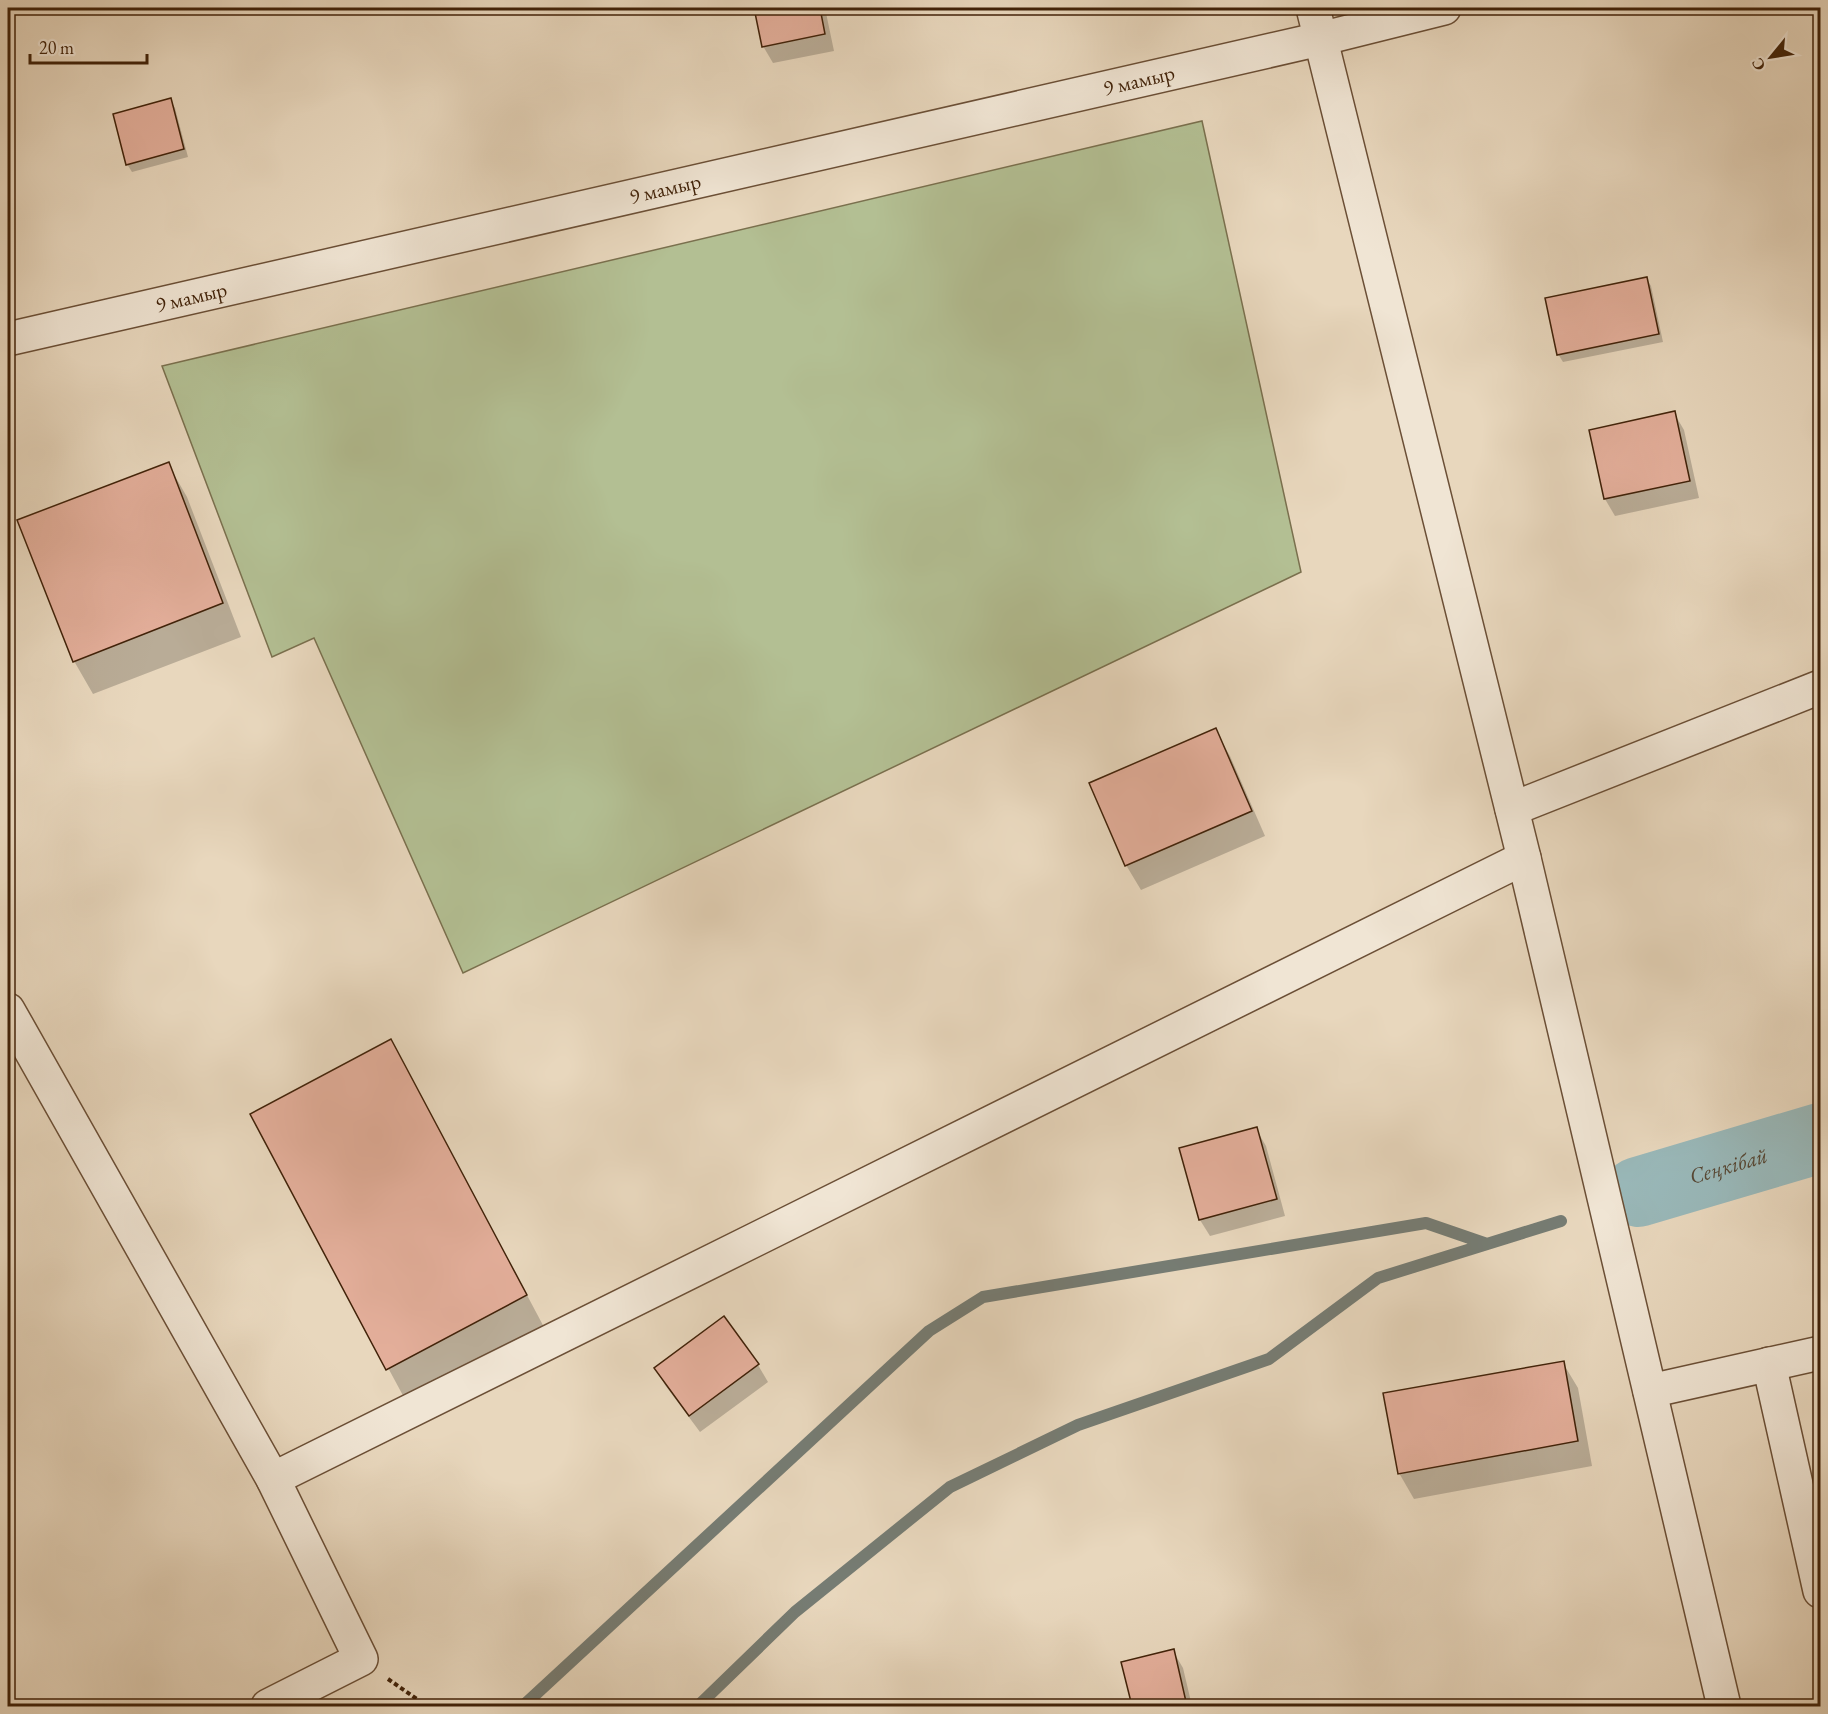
<svg xmlns="http://www.w3.org/2000/svg" width="1828" height="1714" font-family="'EB Garamond',serif">
  <style>
    .green { fill: #b3bf93; stroke: #7a704e; stroke-width: 1.5 }
    .shadow { fill: #0003 }
    .lines { fill: none; stroke-linecap: round; stroke-linejoin: round }
    .stream { stroke: #767c73; stroke-width: 12 }
    .river { stroke: #99b8b9; stroke-width: 70 }
    .building { fill: #e3ae9a; stroke: #412209; stroke-width: 1.5 }
    .minor-casing { stroke: #6b4f36; stroke-width: 36 }
    .path { stroke: #412209; stroke-width: 4; stroke-dasharray: 4.5 3; stroke-linecap: butt }
    .minor { stroke: #f0e5d4; stroke-width: 33 }
    .labels { text-anchor: middle; stroke-width: 6; stroke-linejoin: round; paint-order: stroke }
    .street-label { font-size: 21px; fill: #412209; stroke: #f0e5d4 }
    .water-label { font-size: 22px; font-style: italic; fill: #574835; stroke: #f0e5d4 }
  </style>
  <rect width="100%" height="100%" fill="#e8d7bd"/>
  <filter id="stains"><feTurbulence type="fractalNoise" baseFrequency=".00333" numOctaves="4"/><feColorMatrix values="0 0 0 0 .2 0 0 0 0 .09 0 0 0 0 .02 0 0 0 .5 -.17"/></filter>
  <radialGradient id="worn" r=".72"><stop offset=".6" stop-color="#630" stop-opacity="0"/><stop offset="1" stop-color="#630" stop-opacity=".3"/></radialGradient>
  <!-- green -->
  <path class="green" d="M1202,121l99,451 -838,401 -149,-335 -42,19 -110,-291z"/>
  <!-- shadow -->
  <path class="shadow" d="M755,8h70l9,43 -61,12 -10,-17z
    M170,100l5,8 13,49 -56,15 -5,-8z
    M1646,278l5,8 12,56 -100,20 -5,-8z
    M1674,413l10,17 15,68 -84,18 -10,-17 -14,-68z
    M168,464l19,33 54,140 -148,57 -19,-33z
    M1215,730l15,26 35,80 -124,54 -15,-25z
    M410,1075l135,254 -138,74 -155,-288z
    M1256,1129l10,17 19,70 -75,20 -10,-16z
    M724,1318l34,47 10,17 -68,50 -35,-47 -9,-17z
    M1563,1363l15,25 14,78 -178,33 -15,-26z
    M1173,1651l10,17 9,38h-58l-11,-43z"/>
  <g class="lines">
    <!-- stream -->
    <path class="stream" d="M523,1706l406,-375 54,-34 443,-74 61,21
      M698,1706l97,-94 155,-125 128,-62 191,-66 109,-81 183,-57"/>
    <!-- river -->
    <path class="river" id="s1" d="M1638,1192l182,-54"/>
  </g>
  <!-- building -->
  <path class="building" d="M754,8h66l5,26 -63,13z
    M171,98l13,51 -58,16 -13,-51z
    M1647,277l12,57 -102,21 -12,-57z
    M1675,411l15,70 -86,18 -15,-69z
    M169,462l54,141 -150,59 -56,-142z
    M1216,728l36,83 -127,55 -36,-83z
    M391,1039l136,256 -141,75 -136,-256z
    M1257,1127l20,72 -78,21 -20,-72z
    M724,1316l35,48 -70,52 -35,-48z
    M1564,1361l14,80 -180,33 -15,-81z
    M1174,1649l13,57h-55l-11,-44z"/>
  <g class="lines">
    <defs>
      <g id="minor">
        <path d="M1313,8l211,850 200,848"/>
        <path id="s2" d="M8,339l1312,-300 124,-31"/>
        <path d="M1512,809l308,-122"/>
        <path d="M8,1010l265,469 88,180 -93,47"/>
        <path d="M1769,1364l51,227"/>
        <path d="M1650,1391l170,-38"/>
        <path d="M273,1479l1251,-621"/>
      </g>
    </defs>
    <!-- minor casing -->
    <use href="#minor" class="minor-casing"/>
    <!-- path -->
    <path class="path" d="M388,1679l39,27"/>
    <!-- minor -->
    <use href="#minor" class="minor"/>
  </g>
  <g class="labels">
    <!-- street labels -->
    <g class="street-label">
      <text dy="7" stroke="none"><textPath href="#s2" startOffset="1160">9 мамыр</textPath></text>
      <text dy="7" stroke="none"><textPath href="#s2" startOffset="674">9 мамыр</textPath></text>
      <text dy="7" stroke="none"><textPath href="#s2" startOffset="188">9 мамыр</textPath></text>
    </g>
    <!-- water labels -->
    <g class="water-label">
      <text dy="8" stroke="none"><textPath href="#s1" startOffset="94">Сеңкібай</textPath></text>
    </g>
  </g>
  <!-- margin -->
  <rect width="1828" height="1714" fill="none" stroke="#e8d7bd" stroke-width="30"/>
  <rect x="9" y="9" width="1810" height="1696" fill="none" stroke="#412209" stroke-width="3"/>
  <rect x="15" y="15" width="1798" height="1684" fill="none" stroke="#412209" stroke-width="1.5"/>
  <!-- north arrow -->
  <g transform="translate(1771 57) rotate(240)" stroke="#f0e5d4" stroke-width="4.5" paint-order="stroke">
  <path d="M0-4.5L10 22L0 15L-10 22Z" fill="#412209"/>
  <text y="-9" font-size="16" font-weight="bold" text-anchor="middle" fill="#412209">С</text>
  </g>
  <!-- scale -->
  <path d="M30 54v9h117v-9" fill="none" stroke="#412209" stroke-width="3"/>
  <text x="39" y="54" font-size="18" fill="#412209" stroke="#f0e5d4" stroke-width="4.5" paint-order="stroke">20 m</text>
  <rect width="100%" height="100%" filter="url(#stains)"/>
  <rect width="100%" height="100%" fill="url(#worn)"/>
</svg>
